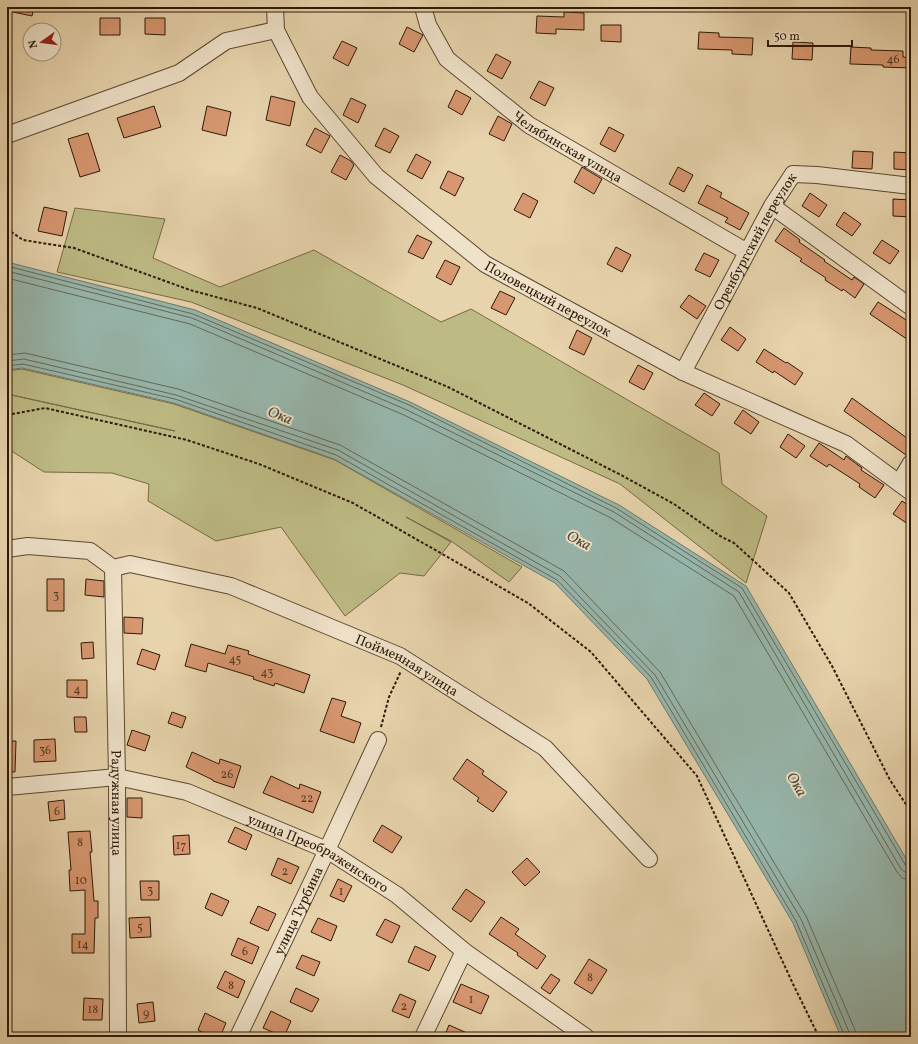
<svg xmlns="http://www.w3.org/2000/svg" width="918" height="1044" font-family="Vollkorn,serif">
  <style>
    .green { fill: #bdba84; stroke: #766a44 }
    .water { fill: #97b7ad; stroke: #6d786a }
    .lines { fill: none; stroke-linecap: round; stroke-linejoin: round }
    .shore { stroke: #626859; stroke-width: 1 }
    .building { fill: #d79770; stroke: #2e1905 }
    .minor-casing { stroke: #5c482f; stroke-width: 18 }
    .path { stroke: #2e1905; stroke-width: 2; stroke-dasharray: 3 2; stroke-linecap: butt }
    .minor { stroke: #efe2c9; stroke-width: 16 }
    .labels { text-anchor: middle; stroke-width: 4; stroke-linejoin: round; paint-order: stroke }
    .number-label { font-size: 12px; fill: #583820 }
    .street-label { font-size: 14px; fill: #2e1905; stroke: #efe2c9 }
    .water-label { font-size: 15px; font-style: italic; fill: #4e4837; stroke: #efe2c9 }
  </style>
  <rect width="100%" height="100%" fill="#e7d3ac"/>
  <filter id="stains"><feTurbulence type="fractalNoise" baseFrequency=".005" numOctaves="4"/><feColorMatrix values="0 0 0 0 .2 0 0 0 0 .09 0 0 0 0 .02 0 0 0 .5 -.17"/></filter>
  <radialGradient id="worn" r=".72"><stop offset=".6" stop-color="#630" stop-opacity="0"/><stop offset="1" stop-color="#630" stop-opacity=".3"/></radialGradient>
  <!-- green -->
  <path class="green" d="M75,208l90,11 -12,39 67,29 94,-37 127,72 30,-13 248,144 3,31 45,32 -21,67 -126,-99 -217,-99 -212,-83 -134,-30z
    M22,369l152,35 161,56 187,107 -13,15 -58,-41 -45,-24 45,25 -27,34 -24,-3 -55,43 -64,-89 -65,14 -68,-40 1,-17 -37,-11 -68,-1 -37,-24v-54l168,37 -168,-37v-23z"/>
  <!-- water -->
  <path class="water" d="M7,262l188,48 215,92 209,103 127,81 165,281v170h-70l-48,-114 -146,-244 -92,-96 -221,-124 -160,-56 -152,-35 -15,2z"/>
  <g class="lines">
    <!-- shore -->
    <path class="shore" d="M7,266l186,48 216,91 207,103 126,80 164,278 5,3
      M7,271l185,47 215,92 207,102 125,80 162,277 4,3 6,2
      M7,278l183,46 214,91 207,103 123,78 163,276 5,6 9,2
      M7,355l18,-2 153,36 162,56 224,126 96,101 146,244 49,114 1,7
      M7,361l17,-2 152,36 162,55 222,126 95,99 146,244 48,113 1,5
      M7,366l16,-2 152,35 161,56 221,125 94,97 145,244 49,116"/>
  </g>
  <!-- building -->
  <path class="building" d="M8,7h26l-2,9 -24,-5z
    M564,12l20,1v17l-28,-1v5l-20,-1 1,-17 27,1z
    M100,18h20v17h-20z
    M145,18h20v17l-20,-1z
    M601,25h20v17l-20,-1z
    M407,27l16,8 -9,17 -15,-8z
    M699,32l20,1v4l34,1 -1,17 -20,-1v-4l-34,-1z
    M342,41l15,7 -9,18 -15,-8z
    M793,42l20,1 -1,17 -20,-1z
    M851,47l20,1v2l32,1v6l8,1v10l-28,-1v-2l-33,-1z
    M496,54l15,8 -9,17 -15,-8z
    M539,81l15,7 -9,18 -15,-8z
    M456,90l15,8 -9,17 -14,-8z
    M271,96l24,6 -5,24 -24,-6z
    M351,98l15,7 -8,18 -15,-8z
    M154,106l7,21 -37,11 -7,-20z
    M207,106l24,6 -5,24 -24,-6z
    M498,116l14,8 -8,17 -15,-7z
    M609,127l15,8 -9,17 -15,-8z
    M315,128l15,8 -9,17 -15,-8z
    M384,128l15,8 -9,17 -15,-7z
    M88,133l12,38 -20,6 -12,-38z
    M853,151l20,1 -1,17 -20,-1z
    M894,152l17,1v17l-17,-1z
    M416,154l15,8 -9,17 -15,-8z
    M340,155l11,6 3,4 -8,15 -15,-8z
    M582,167l20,12 -8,15 -20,-12z
    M678,167l15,8 -9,17 -15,-8z
    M448,171l16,7 -9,18 -15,-8z
    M707,185l15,8 -2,4 29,16 -9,17 -15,-8 3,-4 -30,-15z
    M523,193l15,8 -8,17 -16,-8z
    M810,193l17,12 -8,12 -17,-11z
    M893,199l18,1v17l-18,-1z
    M44,207l23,5 -5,24 -24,-5z
    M844,212l17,12 -9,12 -16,-11z
    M784,228l16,12 -1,2 26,18 -1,1 28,19 2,-3 10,7 -9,14 -12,-9 -1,2 -17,-11 1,-2 -26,-17 2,-2 -27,-18z
    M417,235l15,7 -9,17 -15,-7z
    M882,240l17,11 -9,13 -17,-11z
    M616,247l15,8 -9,17 -15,-8z
    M704,253l15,7 -9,17 -15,-7z
    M445,260l15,7 -9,18 -15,-8z
    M500,291l15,7 -9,17 -15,-7z
    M689,295l17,11 -9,13 -17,-12z
    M878,302l33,21v19l-41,-28z
    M730,327l16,12 -8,12 -17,-11z
    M577,330l15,8 -8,17 -15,-7z
    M764,349l22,14 1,-1 16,11 -8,12 -21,-14 -1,2 -17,-11z
    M638,365l15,8 -9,17 -15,-8z
    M704,393l16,11 -8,12 -17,-11z
    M852,398l59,43v13l-5,1 -62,-44z
    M743,410l16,12 -8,12 -17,-11z
    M788,434l17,12 -9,12 -16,-11z
    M819,443l25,17 2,-4 16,12 -1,2 23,15 -9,13 -16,-11 1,-3 -31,-20 -2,3 -17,-11z
    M902,501l9,6v19l-18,-12z
    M47,579h17v32h-17z
    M86,579l18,2v16l-19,-2z
    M124,617l19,1 -1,16 -18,-1z
    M93,642l1,16 -12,1 -1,-16z
    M191,644l34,10 3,-9 21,6 -1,3 62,21 -6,18 -29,-10 -1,3 -21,-7 1,-2 -46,-14 -2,9 -21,-6z
    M142,649l18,6 -5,15 -18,-6z
    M67,680h20v18l-20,-1z
    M332,698l14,4 -5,14 20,7 -7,20 -34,-12z
    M172,712l14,5 -4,11 -14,-5z
    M74,717h12l1,15h-12z
    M132,730l18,6 -5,15 -18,-6z
    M55,739l1,22 -22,1v-22z
    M7,741h9l-1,31h-8z
    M192,752l27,12 1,-5 21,7 -7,22 -21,-7v-1l-27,-13z
    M467,759l17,12 -2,3 25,18 -14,20 -16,-11 2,-3 -26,-19z
    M271,776l28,13 1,-5 21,8 -8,21 -50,-20z
    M127,798h15v20l-15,-1z
    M64,800l1,19 -15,2 -2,-19z
    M382,825l20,12 -10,16 -19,-12z
    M235,827l17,8 -6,15 -18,-8z
    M90,831l2,21h-2l4,49h4v17h-3l-1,35h-22v-19h13v-44l-15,1 -1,-21h2l-3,-38z
    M189,835l1,19 -16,1 -1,-19z
    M278,858l21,9 -8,17 -20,-9z
    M527,858l13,14 -15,14 -13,-14z
    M338,879l14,7 -8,16 -14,-6z
    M140,881h19v19h-18z
    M466,889l19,13 -14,20 -19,-13z
    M211,893l18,8 -7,15 -17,-8z
    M258,906l18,8 -8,17 -18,-8z
    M150,917l1,20 -21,1 -1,-20z
    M501,917l18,12 -4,5 31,22 -9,13 -20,-14 1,-2 -29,-19z
    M318,918l19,8 -6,15 -20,-9z
    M385,919l15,7 -8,17 -16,-8z
    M238,938l21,9 -7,17 -21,-9z
    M415,946l21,10 -7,15 -21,-9z
    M302,955l18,7 -6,14 -18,-8z
    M589,959l18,11 -15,24 -18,-11z
    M225,971l20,10 -7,17 -21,-10z
    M551,974l9,6 -10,14 -9,-6z
    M461,984l28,12 -8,18 -28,-12z
    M296,988l23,11 -7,13 -22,-10z
    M400,994l16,7 -7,17 -17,-7z
    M84,998l19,1 -1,21h-19z
    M153,1002l2,19 -16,2 -2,-19z
    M271,1011l20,10 -7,16 -21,-9z
    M205,1013l21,10 -6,14h-8l-14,-7z
    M449,1025l27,12h-32z"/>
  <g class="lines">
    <defs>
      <g id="minor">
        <path id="s1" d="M275,7l1,23 34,67 66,79 109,88 198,108 163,72 65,48"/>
        <path id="s2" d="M423,7l5,18 19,34 82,66 218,127"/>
        <path d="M7,135l172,-62 47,-32 50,-11"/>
        <path d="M772,206l139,101"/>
        <path id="s3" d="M683,372l89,-166 21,-32 24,1 94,11"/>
        <path d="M899,483l12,-20"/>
        <path d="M7,549l21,-3 62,5 23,17"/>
        <path id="s4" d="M113,568l17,-4 101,22 169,70 145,92 104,111"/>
        <path id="s5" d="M113,568l4,209 1,260"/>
        <path id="s6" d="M7,787l110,-10 70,15 140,58 70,45 67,56 122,86"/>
        <path id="s7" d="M238,1037l89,-187 51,-110"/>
        <path d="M423,1037l41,-86"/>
      </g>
    </defs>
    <!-- minor casing -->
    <use href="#minor" class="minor-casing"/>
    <!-- path -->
    <path class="path" d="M7,229l16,11 51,8 116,42 67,18 191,79 173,88 53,29 46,32 14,7 55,50 43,73 58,114 21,32
      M7,415l38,-7 142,32 72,24 94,39 175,100 63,49 106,124 96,208 26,53
      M381,727l8,-30 12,-26"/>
    <!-- minor -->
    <use href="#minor" class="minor"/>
  </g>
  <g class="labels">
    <!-- number labels -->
    <g class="number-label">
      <text x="893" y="63">46</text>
      <text x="56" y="599">3</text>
      <text x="235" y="663">45</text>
      <text x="267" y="676">43</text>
      <text x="77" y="693">4</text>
      <text x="45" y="754">36</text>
      <text x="227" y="778">26</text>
      <text x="307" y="802">22</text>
      <text x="57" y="815">6</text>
      <text x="80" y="846">8</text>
      <text x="181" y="849">17</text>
      <text x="285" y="875">2</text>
      <text x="81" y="884">10</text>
      <text x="150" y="894">3</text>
      <text x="341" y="895">1</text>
      <text x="140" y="931">5</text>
      <text x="83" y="948">14</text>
      <text x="245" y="955">6</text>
      <text x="590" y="981">8</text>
      <text x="231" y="989">8</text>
      <text x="471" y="1003">1</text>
      <text x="404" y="1010">2</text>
      <text x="93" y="1013">18</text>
      <text x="146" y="1017">9</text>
    </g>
    <!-- street labels -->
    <g class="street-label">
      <text dy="5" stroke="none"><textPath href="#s2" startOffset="207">Челябинская улица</textPath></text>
      <text dy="5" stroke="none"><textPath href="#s3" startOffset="149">Оренбургский переулок</textPath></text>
      <text dy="5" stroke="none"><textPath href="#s1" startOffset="413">Половецкий переулок</textPath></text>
      <text dy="5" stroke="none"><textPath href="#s4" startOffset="314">Пойменная улица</textPath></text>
      <text dy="5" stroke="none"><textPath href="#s5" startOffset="235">Радужная улица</textPath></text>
      <text dy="5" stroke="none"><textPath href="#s6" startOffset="327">улица Преображенского</textPath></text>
      <text dy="5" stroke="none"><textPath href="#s7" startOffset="140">улица Турбина</textPath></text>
    </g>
    <!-- water labels -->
    <g class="water-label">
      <text transform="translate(280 415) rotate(22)" y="5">Ока</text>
      <text transform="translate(579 540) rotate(28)" y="5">Ока</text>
      <text transform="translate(797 784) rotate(59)" y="5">Ока</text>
    </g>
  </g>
  <!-- margin -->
  <rect width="918" height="1044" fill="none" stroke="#e7d3ac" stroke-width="24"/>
  <rect x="8" y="8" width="902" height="1028" fill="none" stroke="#2e1905" stroke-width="2"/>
  <rect x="12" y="12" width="894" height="1020" fill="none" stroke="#2e1905"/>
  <!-- north arrow -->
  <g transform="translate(42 42) rotate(256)"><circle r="19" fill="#efe2c9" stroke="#a2927b"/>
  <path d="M0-3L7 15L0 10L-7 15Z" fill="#8f2418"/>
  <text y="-6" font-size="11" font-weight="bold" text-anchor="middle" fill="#2e1905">N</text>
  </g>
  <!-- scale -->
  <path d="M768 40v6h84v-6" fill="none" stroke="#2e1905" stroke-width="2"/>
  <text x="774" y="40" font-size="12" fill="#2e1905" stroke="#efe2c9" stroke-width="3" paint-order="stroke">50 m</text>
  <rect width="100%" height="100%" filter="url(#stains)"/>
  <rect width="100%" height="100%" fill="url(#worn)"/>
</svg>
